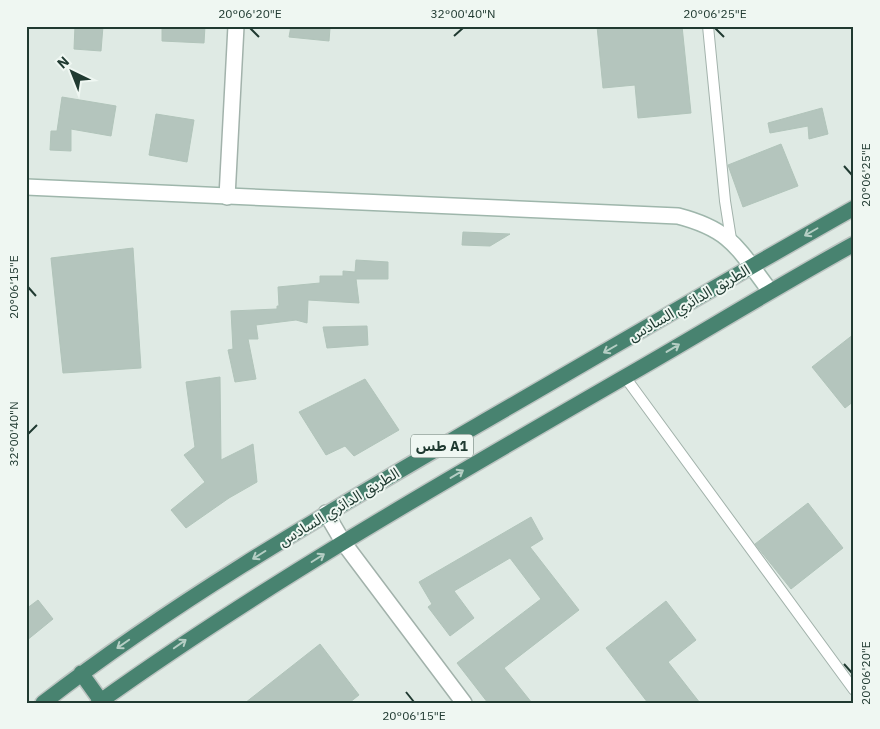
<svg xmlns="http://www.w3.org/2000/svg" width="880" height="729" font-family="'IBM Plex Sans','Noto Sans Arabic',sans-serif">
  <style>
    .building { fill: #b4c5bd; stroke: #b1c4ba }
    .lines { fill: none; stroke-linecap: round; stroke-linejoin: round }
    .service-casing { stroke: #a2b2ab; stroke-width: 12 }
    .minor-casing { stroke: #a2b2ab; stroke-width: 18 }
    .secondary-casing { stroke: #9eb6ab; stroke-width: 18 }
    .trunk-casing { stroke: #bcc4c1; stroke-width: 18 }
    .service { stroke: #fff; stroke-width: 10 }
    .minor { stroke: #fff; stroke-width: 15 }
    .secondary { stroke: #fff; stroke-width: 15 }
    .trunk { stroke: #488370; stroke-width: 15 }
    .oneway { stroke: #b5cec4 }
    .ticks { fill: none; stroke: #203a31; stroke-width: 2 }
    .labels { text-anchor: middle; stroke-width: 4; stroke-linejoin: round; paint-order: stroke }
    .shield { fill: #eff7f2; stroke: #5e736b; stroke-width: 1 }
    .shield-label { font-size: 14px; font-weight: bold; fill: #203a31 }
    .street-label { font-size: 15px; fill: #203a31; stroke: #eff7f2 }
    .neatline { fill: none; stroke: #203a31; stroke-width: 2 }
    .ticks-label { font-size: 12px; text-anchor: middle; fill: #203a31 }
  </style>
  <rect width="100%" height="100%" fill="#dfeae4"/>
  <!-- building -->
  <path class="building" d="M75,26h28l-2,25 -27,-2z
    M162,26h43l-1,17 -42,-2z
    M291,26l39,2 -1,13 -40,-4z
    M597,26h85l9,87 -53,5 -3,-33 -32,3z
    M62,97l54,9 -5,30 -40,-7v22l-21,-1 1,-19h6z
    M822,108l6,26 -19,5 -1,-13 -38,7 -2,-10z
    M156,114l38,6 -7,42 -38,-7z
    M781,144l17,42 -55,21 -15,-42z
    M463,232l47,2 -20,12 -28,-1z
    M133,248l8,120 -78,5 -12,-115z
    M356,260l32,2v17h-32l3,24 -51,-3 -1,23 -11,-3 -40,5 2,14h-10l8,40 -21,3 -7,-32 5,-1 -2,-38 46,-2v-3h2l-1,-19 42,-4v-7h23v-5l12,1z
    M367,326l1,19 -41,3 -4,-21z
    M854,334v67l-9,7 -33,-41z
    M220,377l1,83 32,-16 4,38 -28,16 -43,30 -15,-18 34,-28 -21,-27 11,-8 -9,-65z
    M365,379l34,51 -45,26 -9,-10 -19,9 -27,-43z
    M808,503l35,45 -52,41 -36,-45z
    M531,517l12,22 -13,8 49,63 -75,58 28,35h-44l-31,-40 84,-64 -31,-41 -56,33 20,27 -24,18 -22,-29 4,-3 -13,-22z
    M38,600l15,19 -27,22v-32z
    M666,601l30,39 -28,22 32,41h-52l-42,-55z
    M320,644l39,51 -10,8h-104z"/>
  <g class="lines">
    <defs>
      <path id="service" d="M708,26l17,175 6,38
        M625,377l229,313"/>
      <path id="minor" d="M227,197l9,-171
        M326,513l17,29 121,161"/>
      <path id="secondary" d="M26,187l652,29c54,14 60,33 92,75"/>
      <path id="trunk" d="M81,673l20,28
        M43,703c137,-106 286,-191 435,-278 125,-72 250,-146 376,-217
        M98,703c168,-120 347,-222 525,-325 77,-44 153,-91 231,-134"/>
    </defs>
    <!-- service casing -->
    <use href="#service" class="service-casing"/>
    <!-- minor casing -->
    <use href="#minor" class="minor-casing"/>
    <!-- secondary casing -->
    <use href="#secondary" class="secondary-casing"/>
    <!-- trunk casing -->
    <use href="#trunk" class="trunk-casing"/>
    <!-- service -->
    <use href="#service" class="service"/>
    <!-- minor -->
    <use href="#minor" class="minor"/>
    <!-- secondary -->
    <use href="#secondary" class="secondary"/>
    <!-- trunk -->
    <use href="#trunk" class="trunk"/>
  </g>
  <!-- one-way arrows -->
  <defs><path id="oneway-shaft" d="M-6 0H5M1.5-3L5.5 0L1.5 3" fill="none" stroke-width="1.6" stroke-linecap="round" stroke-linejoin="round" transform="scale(1.25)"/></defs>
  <g class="oneway">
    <use href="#oneway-shaft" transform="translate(811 232) rotate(150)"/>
    <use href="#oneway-shaft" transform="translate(673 348) rotate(-31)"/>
    <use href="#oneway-shaft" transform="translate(610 349) rotate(150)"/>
    <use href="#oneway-shaft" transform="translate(457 474) rotate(-31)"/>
    <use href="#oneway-shaft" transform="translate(259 555) rotate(148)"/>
    <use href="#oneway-shaft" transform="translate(318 558) rotate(-32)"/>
    <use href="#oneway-shaft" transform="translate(123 644) rotate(145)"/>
    <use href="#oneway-shaft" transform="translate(180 644) rotate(-35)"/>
  </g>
  <!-- ticks -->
  <path class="ticks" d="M250,28l9,9M715,28l9,9M454,36l9,-8M844,166l8,9M28,287l8,9M28,434l9,-9M844,664l8,9M406,692l8,10"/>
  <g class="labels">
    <!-- shield labels -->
    <rect class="shield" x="411" y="434.5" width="62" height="23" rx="4"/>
    <g class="shield-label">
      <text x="442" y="451">طس A1</text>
    </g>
    <!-- street labels -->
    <g class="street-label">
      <text transform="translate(689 303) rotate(-30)" y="5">الطريق الدائري السادس</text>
      <text transform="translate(339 507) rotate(-31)" y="5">الطريق الدائري السادس</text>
    </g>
  </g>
  <!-- border -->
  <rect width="880" height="729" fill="none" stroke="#eff7f2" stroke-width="55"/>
  <!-- north arrow -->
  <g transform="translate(72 72) rotate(317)" stroke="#eff7f2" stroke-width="4" paint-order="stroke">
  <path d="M0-4L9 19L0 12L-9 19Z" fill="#203a31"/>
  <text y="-8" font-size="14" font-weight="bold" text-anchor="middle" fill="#203a31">N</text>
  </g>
  <rect x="28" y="28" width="824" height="674" class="neatline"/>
  <g class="ticks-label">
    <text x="250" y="18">20°06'20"E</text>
    <text x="463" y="18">32°00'40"N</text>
    <text x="715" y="18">20°06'25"E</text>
    <text transform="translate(866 175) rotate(-90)" y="4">20°06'25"E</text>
    <text transform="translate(14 287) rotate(-90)" y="4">20°06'15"E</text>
    <text transform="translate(14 434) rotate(-90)" y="4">32°00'40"N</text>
    <text transform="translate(866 673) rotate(-90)" y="4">20°06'20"E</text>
    <text x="414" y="720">20°06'15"E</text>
  </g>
</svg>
